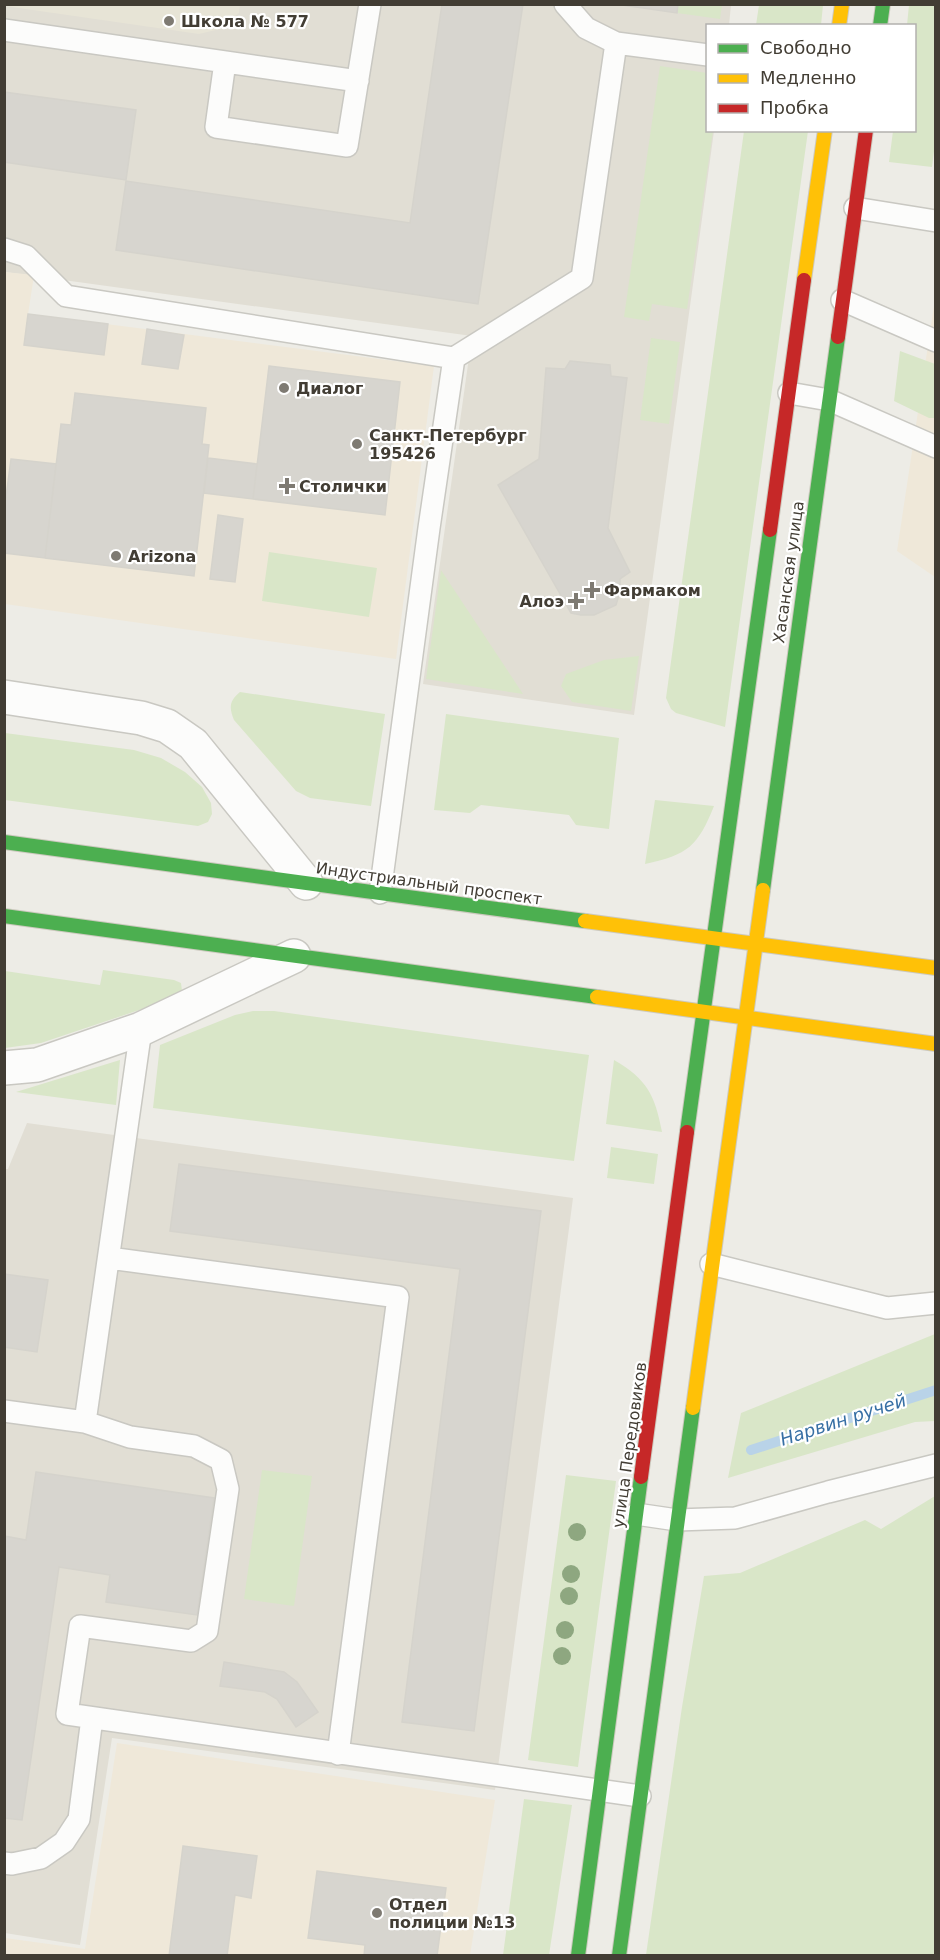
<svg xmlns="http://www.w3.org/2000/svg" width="940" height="1960" font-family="'DejaVu Sans',sans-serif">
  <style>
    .residential { fill: #e1ded4 }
    .commercial { fill: #efe8d9 }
    .education { fill: #e7e4d6 }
    .green { fill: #d9e6c8 }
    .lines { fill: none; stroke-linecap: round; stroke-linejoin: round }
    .stream { stroke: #b9d3e8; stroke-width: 10 }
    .building { fill: #d7d5cf; stroke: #d5d3cc; stroke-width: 1.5 }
    .lane-casing { stroke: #c9c8c2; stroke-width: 24 }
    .street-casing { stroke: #c9c8c2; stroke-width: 36 }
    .fast-casing { stroke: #ccc9be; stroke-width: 16 }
    .slow-casing { stroke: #ccc9be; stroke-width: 16 }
    .jam-casing { stroke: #ccc9be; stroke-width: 16 }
    .lane { stroke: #fcfcfb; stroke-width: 21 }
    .street { stroke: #fcfcfb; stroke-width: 33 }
    .fast { stroke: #4caf50; stroke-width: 14 }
    .slow { stroke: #ffc107; stroke-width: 14 }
    .jam { stroke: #c62828; stroke-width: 14 }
    .tree { fill: #8ea780 }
    .poi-dot { fill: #7e7a72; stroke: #fff; stroke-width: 2 }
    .labels { text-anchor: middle; stroke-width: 4.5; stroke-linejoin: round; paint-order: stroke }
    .poi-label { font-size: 16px; font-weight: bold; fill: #423d34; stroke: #fff; text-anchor: start }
    .street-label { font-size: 16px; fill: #423d34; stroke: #fff }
    .water-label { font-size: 18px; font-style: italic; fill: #376fa4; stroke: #fff }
  </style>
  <rect width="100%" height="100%" fill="#edece6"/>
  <!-- residential -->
  <path class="residential" d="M5,5h726l-2,20 -21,1v104l6,1 -80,584 -211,-31 49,-348 -467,-64z
    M27,1123l546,75 -78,592 -383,-52 -32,207 -75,-12 -1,-764h4z"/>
  <!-- commercial -->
  <path class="commercial" d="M5,272l29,3 -6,39 406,52 -38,293 -391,-55z
    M935,299v278l-38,-26z
    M117,1743l378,57 -25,155 -465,1v-18l80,11z"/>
  <!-- education -->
  <path class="education" d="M5,4h235v1l-1,8 -19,16 -21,5 -194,-28z"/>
  <!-- green -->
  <path class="green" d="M678,5h44l-2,14 -43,-6z
    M759,5h64l-2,20h-65z
    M909,5h26l1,131 -4,31 -43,-5 4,-31 21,-1v-104l-7,-1z
    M660,66l47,7 1,57 5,1 -26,178 -35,-5 -3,17 -25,-4z
    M744,131h64l-83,596 -49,-14 -5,-4 -5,-11z
    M651,338l29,4 -11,82 -29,-4z
    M900,351l35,13v54h-6l-35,-17z
    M269,552l108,16 -8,49 -107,-16z
    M441,570l82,124 -97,-15z
    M639,656l-8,55 -59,-9 -11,-16 5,-12 38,-14z
    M240,692l145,22 -14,92 -61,-8 -14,-7 -62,-71c-5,-12 -5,-19 6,-28z
    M446,714l173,24 -10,91 -33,-4 -7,-10 -88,-10 -11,8 -36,-3z
    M5,733l129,17 27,8 24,14 17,15 9,16 1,11 -4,8 -10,4 -193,-26z
    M655,800l59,6c-16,40 -26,49 -69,58z
    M103,970l71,10 7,3 1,8 -7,7 -134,45 -36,5v-77l95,14z
    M253,1011h21l315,44 -15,106 -421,-53 7,-63 75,-30z
    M120,1060l-4,45 -100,-13z
    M614,1060c33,19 41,35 48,72l-56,-8z
    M611,1147l47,7 -4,30 -47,-6z
    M935,1334v87l-20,1 -187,56 13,-65z
    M262,1470l50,6 -18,130 -50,-7z
    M566,1475l50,6 -38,286 -50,-7z
    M935,1496v459h-289l36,-248 22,-131 36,-3 125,-53 16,9z
    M524,1799l48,6 -23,150h-46z"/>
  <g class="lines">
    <!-- stream -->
    <path class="stream" d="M751,1450l185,-60"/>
  </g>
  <!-- building -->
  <path class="building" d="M442,4h81l-45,300 -362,-54 10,-69 284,42z
    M615,4h63l-1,9z
    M4,92l132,18 -10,70 -122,-18z
    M28,314l80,10 -4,31 -80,-10z
    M147,329l37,6 -6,34 -36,-5z
    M570,361l40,4 1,11 16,2 -19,150 22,44 -10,7v13l-4,13 -22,10h-13l-10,-2 -73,-128 41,-26 7,-91 19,1z
    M269,366l131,16 -15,133 -132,-16z
    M75,393l131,15 -4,36 7,1 -15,131 -149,-18 16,-134 10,1z
    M208,458l49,6 -4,35 -49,-6z
    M11,459l45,5 -11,94 -41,-5v-41z
    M218,515l25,4 -8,63 -25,-3z
    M179,1164l362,47 -67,520 -72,-9 58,-453 -290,-38z
    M4,1274l44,6 -11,72 -33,-5z
    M36,1472l178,26 -17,117 -91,-13 4,-27 -51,-8 -37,253 -18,-2v-282l22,4z
    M224,1662l60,10 13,10 21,30 -22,15 -19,-28 -12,-7 -45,-6z
    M183,1846l74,10 -6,42 -16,-3 -8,61h-58z
    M317,1871l129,17 -9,68h-73l1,-11 -57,-7z"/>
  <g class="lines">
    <defs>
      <path id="lane" d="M565,4l21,24 30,15 92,12
        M4,30l354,51
        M225,62l-9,65 131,19 23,-142
        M855,208l81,13
        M4,249l22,7 40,40 388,62 128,-80 34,-235
        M842,300l94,41
        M789,393l40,7 107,47
        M380,893l49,-365 25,-170
        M109,1258l289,39 -60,457
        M711,1264l176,44 49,-5
        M4,1411l81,11 45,15 64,9 27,14 7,29 -21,142 -16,10 -111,-15 -13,88 573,82
        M85,1422l56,-393
        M636,1514l41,6 58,-2 93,-26 108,-27
        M4,1863l8,1 29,-6 23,-16 15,-23 13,-101"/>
      <path id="street" d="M4,697l137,21 26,8 26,18 113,139
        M4,1068l33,-3 104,-36 153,-73"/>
      <path id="fast" d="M880,26l3,-22
        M4,842l581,79
        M763,890l75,-553
        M4,916l593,81
        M687,1132l83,-602
        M578,1956l63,-479
        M619,1956l74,-548"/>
      <path id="slow" d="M839,26l3,-22
        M804,280l21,-150
        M585,921l351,47
        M597,997l339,47
        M693,1408l70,-518"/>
      <path id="jam" d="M838,337l28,-207
        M770,530l34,-250
        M641,1477l46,-345"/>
    </defs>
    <!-- lane casing -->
    <use href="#lane" class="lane-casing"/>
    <!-- street casing -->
    <use href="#street" class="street-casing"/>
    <!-- fast casing -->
    <use href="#fast" class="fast-casing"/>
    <!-- slow casing -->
    <use href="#slow" class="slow-casing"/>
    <!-- jam casing -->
    <use href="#jam" class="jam-casing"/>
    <!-- lane -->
    <use href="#lane" class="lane"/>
    <!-- street -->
    <use href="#street" class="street"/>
    <!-- fast -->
    <use href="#fast" class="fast"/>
    <!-- slow -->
    <use href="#slow" class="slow"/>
    <!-- jam -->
    <use href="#jam" class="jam"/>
  </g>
  <!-- trees -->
  <g class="tree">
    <circle cx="577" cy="1532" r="9"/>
    <circle cx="571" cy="1574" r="9"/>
    <circle cx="569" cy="1596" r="9"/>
    <circle cx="565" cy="1630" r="9"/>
    <circle cx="562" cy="1656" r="9"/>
  </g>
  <!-- markers -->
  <g class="poi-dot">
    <circle cx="169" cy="21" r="6"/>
    <circle cx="284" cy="388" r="6"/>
    <circle cx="357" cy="444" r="6"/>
    <path d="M284 477h6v6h6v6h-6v6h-6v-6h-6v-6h6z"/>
    <circle cx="116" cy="556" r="6"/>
    <path d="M589 581h6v6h6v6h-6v6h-6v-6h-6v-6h6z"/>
    <path d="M573 592h6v6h6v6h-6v6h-6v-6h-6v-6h6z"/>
    <circle cx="377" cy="1913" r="6"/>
  </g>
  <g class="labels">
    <!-- poi labels -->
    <g class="poi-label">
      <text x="181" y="27">Школа № 577</text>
      <text x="296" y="394">Диалог</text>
      <text x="369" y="441">Санкт-Петербург<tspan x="369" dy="18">195426</tspan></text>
      <text x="299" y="492">Столички</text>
      <text x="128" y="562">Arizona</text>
      <text x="604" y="596">Фармаком</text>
      <text x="564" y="607" text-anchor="end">Алоэ</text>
      <text x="389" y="1910">Отдел<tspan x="389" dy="18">полиции №13</tspan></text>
    </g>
    <!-- street labels -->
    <g class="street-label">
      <text transform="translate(788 572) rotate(-82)" y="6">Хасанская улица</text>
      <text transform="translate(429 883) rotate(8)" y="6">Индустриальный проспект</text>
      <text transform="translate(629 1445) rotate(-82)" y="6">улица Передовиков</text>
    </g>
    <!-- water labels -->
    <g class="water-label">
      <text transform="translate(843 1420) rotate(-18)" y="6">Нарвин ручей</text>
    </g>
  </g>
  <!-- border -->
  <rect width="940" height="1960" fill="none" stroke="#423d34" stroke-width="12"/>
  <!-- legend -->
  <rect x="706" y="24" width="210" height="108" fill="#ffffff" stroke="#b3b1ae" stroke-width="1.5"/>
  <rect x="718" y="44" width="30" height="9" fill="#4caf50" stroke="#b3b1ae" stroke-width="1.5"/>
  <text x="760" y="54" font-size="18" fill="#423d34">Свободно</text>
  <rect x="718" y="74" width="30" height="9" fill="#ffc107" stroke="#b3b1ae" stroke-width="1.5"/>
  <text x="760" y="84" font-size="18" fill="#423d34">Медленно</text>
  <rect x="718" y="104" width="30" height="9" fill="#c62828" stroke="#b3b1ae" stroke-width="1.5"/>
  <text x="760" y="114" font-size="18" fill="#423d34">Пробка</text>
</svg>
